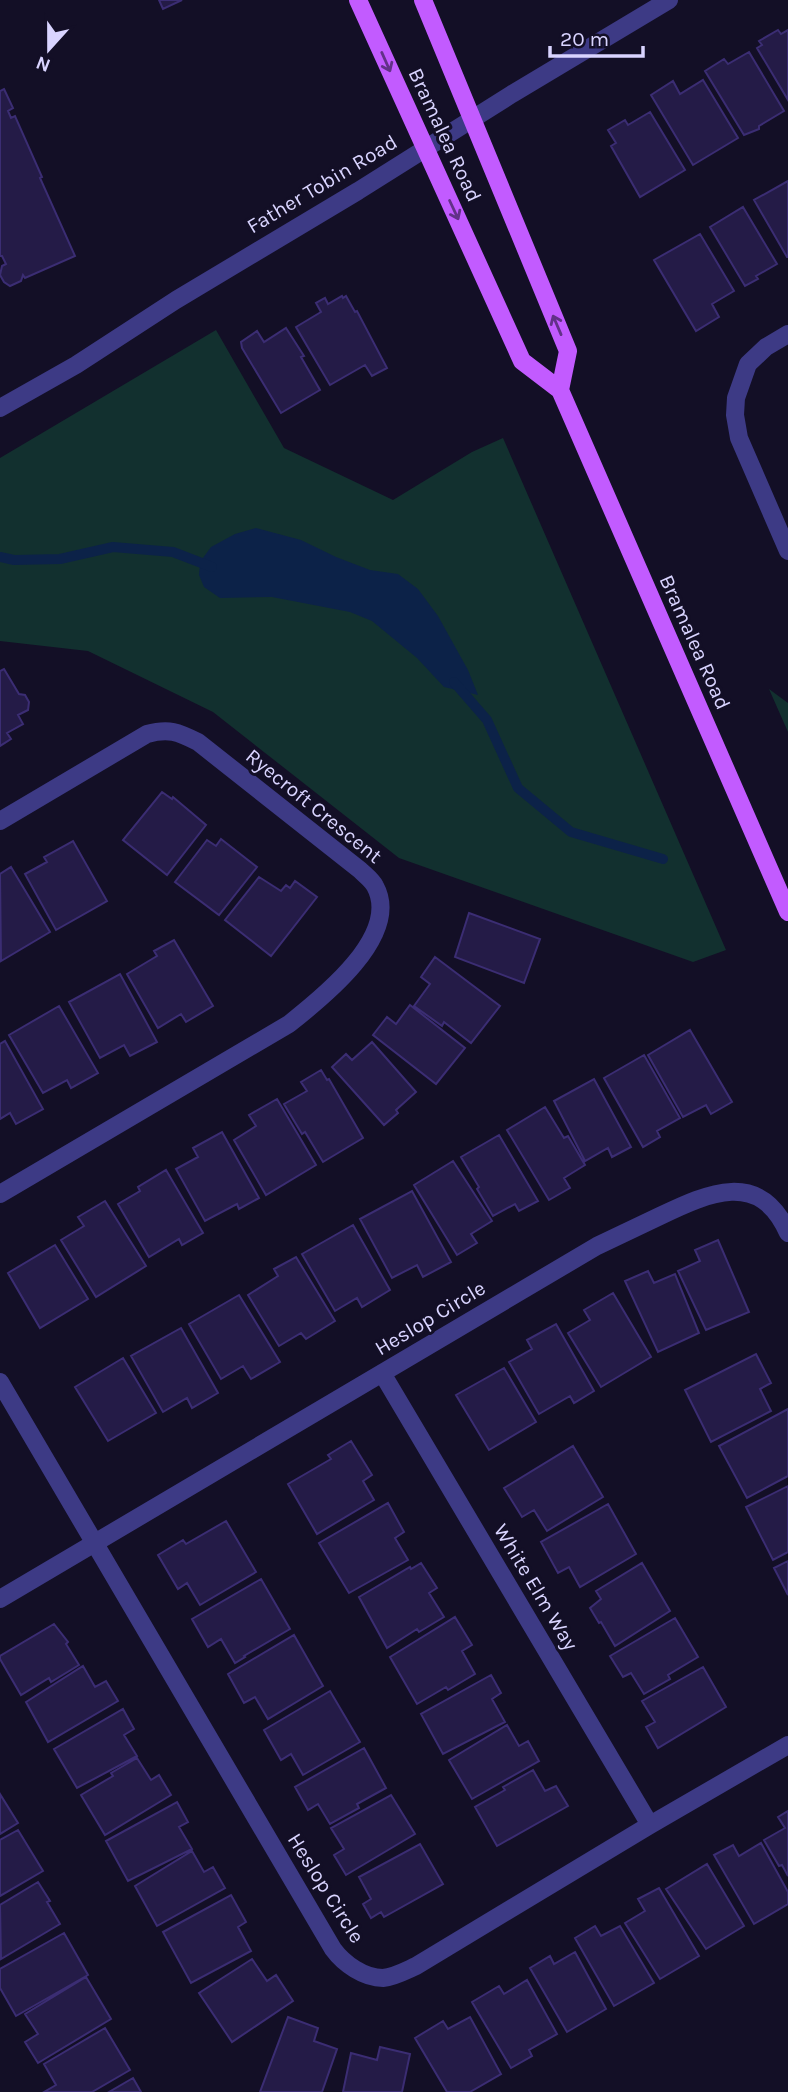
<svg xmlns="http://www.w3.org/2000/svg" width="788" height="2092" font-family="Karla,sans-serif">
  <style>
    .green { fill: #12302f }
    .water { fill: #0c2248 }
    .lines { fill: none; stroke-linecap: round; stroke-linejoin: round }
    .stream { stroke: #0c2248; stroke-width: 10 }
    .building { fill: #241b47; stroke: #3b2d73; stroke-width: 2 }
    .minor { stroke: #3d3a85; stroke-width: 18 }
    .major { stroke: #c25bff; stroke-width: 18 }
    .oneway { stroke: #623188 }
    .labels { text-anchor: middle; stroke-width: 6; stroke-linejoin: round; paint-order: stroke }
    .street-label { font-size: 21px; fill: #d9d4ff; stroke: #130f26 }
  </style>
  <rect width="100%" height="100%" fill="#130f26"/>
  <!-- green -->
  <path class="green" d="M216,330l68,118 109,52 79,-48 31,-14 223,512 -33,12 -294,-104 -186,-146 -125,-61 -88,-10v-183z
    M769,689l19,14v29z"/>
  <!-- water -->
  <path class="water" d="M256,528l45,12 35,17 34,13 28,4 20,15 20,27 30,54 10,25 -34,-8 -27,-29 -45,-37 -22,-9 -78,-15 -52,1 -16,-11 -5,-12 1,-13 11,-15 24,-13z"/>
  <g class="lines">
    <!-- stream -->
    <path class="stream" d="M0,557l14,3 46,-1 53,-12 60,5 39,15
      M454,682l33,38 31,68 53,44 92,27"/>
  </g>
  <!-- building -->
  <path class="building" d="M159,0h23l-19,9z
    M778,30l3,4 7,-4v70l-31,-52 5,-3 -3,-4z
    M749,52l35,59 -25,15v3l-15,6 -39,-64 19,-12 4,5z
    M703,80l35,58 -45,27 -42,-70 22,-14 7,13z
    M4,89l9,19 -5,3 3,7 4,-2 27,61 -2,1 35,78 -50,22 -2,-3 -2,6 -11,5 -6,-4 -4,-7 2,-9 4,-2 -4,-8h-2v-165z
    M650,112l35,58 -45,27 -29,-51 5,-3 -8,-13 17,-10 3,5z
    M788,181v76h-1l-33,-57z
    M743,207l34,57 -21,12 2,3 -13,7 -35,-59z
    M700,234l34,57 -22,13 7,13 -23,14 -42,-71z
    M342,296l1,2 3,-2 9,16 2,-1 30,57 -15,8 -7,-11 -35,20 -34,-58 25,-15 -5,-9 9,-5 3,6z
    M286,328l18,28 -3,1 19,33 -39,23 -39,-65 -1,-6 16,-11 7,11z
    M4,669l15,25 6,1 4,7 -1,8 -10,5 5,9 -16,9 4,6 -11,7v-75z
    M162,792l10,7 1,-2 33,28 -39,50 -44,-35z
    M221,839l36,28 -38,48 -44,-33 32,-42 9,6z
    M73,841l34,60 -51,29 -31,-56 22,-12 -3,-5z
    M11,867l39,65 -49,29 -1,-87z
    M259,877l22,14 5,-6 4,3 5,-7 22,16 -46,59 -46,-36z
    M469,913l71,26 -16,44 -69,-26z
    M174,940l39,66 -27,16 -5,-8 -23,14 -31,-54 30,-18 -3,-5z
    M435,957l65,49 -29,37 -27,-21 -2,4 -28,-20 16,-22 -9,-7z
    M120,974l37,68 -27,14 -6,-11 -24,13 -31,-56z
    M410,1005l55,43 -29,36 -63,-49 14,-18 9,7z
    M59,1006l39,67 -27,15 -4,-8 -24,13 -34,-58z
    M690,1030l42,72 -21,12 -5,-9 -23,12 -35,-62z
    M5,1041l38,68 -27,15 -6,-11 -10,6v-75z
    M372,1042l44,50 -20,18 2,3 -14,12 -52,-58 14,-13 6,6z
    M644,1055l36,63 -23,13 3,6 -17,10 -39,-69z
    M321,1070l6,10 2,-1 34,59 -40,24 -18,-30 -3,2 -18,-30 23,-13 -6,-9z
    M594,1079l37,68 -19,10 -4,-9 -23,13 -31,-60z
    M277,1099l39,66 -50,30 -32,-55 22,-14 -7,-11z
    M545,1107l19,31 4,-2 17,29 -21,13 6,10 -21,12 -42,-70z
    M222,1132l37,66 -20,11 -2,-5 -32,17 -29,-52 22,-12 -5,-9z
    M499,1135l39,66 -19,10 -4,-7 -22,12 -16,-27 2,-2 -18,-30z
    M453,1161l39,60 -21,13 6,9 -20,12 -43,-70z
    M166,1170l37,63 -21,12 -3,-6 -30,18 -31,-53 22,-13 -2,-4z
    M412,1191l39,71 -28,15 -6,-12 -25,13 -32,-59z
    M105,1201l41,65 -50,31 -35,-57 23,-14 -6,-9z
    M353,1225l37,65 -28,17 -5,-9 -22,13 -33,-57z
    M718,1240l31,72 -43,18 -28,-59 22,-10 -5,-11z
    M55,1245l33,54 -48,29 -32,-55z
    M296,1257l39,64 -29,18 -5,-6 -22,13 -31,-51 30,-19 -4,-7z
    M648,1271l6,12 21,-9 24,59 -41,19 -33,-71z
    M613,1293l38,64 -50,30 -33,-54 22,-13 -6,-10z
    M239,1295l41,67 -29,17 -8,-13 -22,13 -32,-55z
    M556,1324l38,67 -20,12 -4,-7 -31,18 -30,-52 23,-13 -5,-9z
    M181,1328l37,65 -26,15 -5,-10 -24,14 -32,-56z
    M756,1354l15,29 -11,6 11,22 -60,31 -26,-52z
    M123,1358l33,55 -48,28 -33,-54z
    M504,1368l32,54 -47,28 -33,-55z
    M788,1409v67l-41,22 -28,-52z
    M351,1441l21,34 -9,6 11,19 -57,34 -29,-50 43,-25 -3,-4z
    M573,1446l30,51 -56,34 -13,-21 -12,7 -18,-29z
    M788,1486v66l-15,8 -27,-53z
    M388,1503l16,29 -9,6 13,22 -59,33 -30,-50z
    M608,1504l28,50 -56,33 -11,-20 -11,6 -17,-31z
    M226,1521l30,51 -56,33 -13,-22 -9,6 -20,-34 25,-15 3,4z
    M788,1561v34l-14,-27z
    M421,1563l16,25 -8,5 15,24 -25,15 -2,-3 -30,19 -28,-51 51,-30 1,2z
    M642,1563l28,48 -55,35 -14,-24 -2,1 -9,-15 11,-9 -5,-8z
    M261,1579l29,50 -46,27 1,1 -10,6 -14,-24 -13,8 -16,-28z
    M455,1617l17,28 -10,6 13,23 -27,16 -2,-3 -29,17 -27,-47z
    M675,1618l23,39 -30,18 2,4 -26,15 -13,-21 -8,4 -13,-21z
    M54,1624l14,18 -2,2 13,21 -28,17 -2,-4 -28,17 -21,-36v-3z
    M294,1635l29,51 -55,33 -13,-22 -11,6 -16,-29z
    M83,1666l12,21 11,-6 12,20 -70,41 -22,-40z
    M703,1667l23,40 -68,41 -12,-21 9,-5 -13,-21z
    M491,1675l10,18 -9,6 13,23 -62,32 -22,-40z
    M330,1691l30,51 -57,33 -12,-21 -10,6 -17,-30z
    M123,1709l11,20 -10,6 13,21 -60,32 -23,-39z
    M507,1725l12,21 9,-5 11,20 -67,38 -23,-39z
    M364,1748l22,40 -29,16 2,4 -29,16 -12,-20 -10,6 -13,-23z
    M137,1758l14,22 8,-5 12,20 -66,40 -24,-40 32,-19 -2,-3z
    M533,1770l12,21 11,-5 12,20 -71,40 -22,-39 30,-17 -2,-3z
    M0,1794l18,29 -18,11z
    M391,1795l24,39 -69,41 -12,-20 10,-6 -13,-21z
    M177,1802l11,20 -9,5 13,22 -64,32 -22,-40z
    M788,1811v65l-6,-11 -3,1 -15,-26 21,-12 -7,-11z
    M18,1830l25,41 -43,25v-56z
    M761,1843l27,49v12l-34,20 -40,-69 19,-10 6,11z
    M420,1844l23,40 -59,33 -3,-5 -10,6 -8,-14 8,-5 -12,-22z
    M192,1851l12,21 9,-5 12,21 -68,38 -22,-40z
    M707,1864l37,62 -38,23 -40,-60z
    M38,1882l12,19 -3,1 13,22 -59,35 -1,-54z
    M659,1888l40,68 -39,23 -35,-56 20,-12 -7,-12z
    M231,1895l15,27 -8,5 13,24 -60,32 -28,-51z
    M595,1926l6,10 19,-10 34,57 -40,23 -39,-68z
    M64,1933l24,42 -72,41 -16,-28v-19z
    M575,1952l31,57 -39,23 -37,-64 20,-12 4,8z
    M252,1959l15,22 9,-6 17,26 -61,41 -33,-49z
    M86,1977l25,42 -73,44 -13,-21 13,-8 -13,-20z
    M527,1980l30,54 -28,16 3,6 -21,12 -39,-66 27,-16 5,8z
    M288,2017l30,11 -4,13 23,8 -15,43h-62z
    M470,2017l31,57 -31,18h-23l-32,-54 28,-17 5,8z
    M105,2028l25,42 -38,22h-48l12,-7 -12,-21z
    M380,2047l30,7 -8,38h-59l8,-39 26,7z
    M133,2078l8,14h-32z"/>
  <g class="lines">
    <!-- minor -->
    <path class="minor" d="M788,334l-22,13 -18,17 -12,34 -1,17 4,23 49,113
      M0,408l76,-43 100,-65 182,-109 154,-97 157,-94
      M0,821l147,-87c22,-6 31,-2 51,8l162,128c5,5 12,10 15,16 27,49 -53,112 -86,138l-289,170
      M382,1373l268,452
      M0,1382l333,567c11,15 31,29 50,29 11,-1 22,-7 33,-12l234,-141 138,-80
      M0,1599l597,-353c21,-10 42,-20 63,-30 48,-23 100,-47 128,17"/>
    <!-- major -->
    <path class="major" d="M358,0l164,361 38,29 228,522
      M423,0l145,351 -8,39"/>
  </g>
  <!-- one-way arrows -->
  <defs><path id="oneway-shaft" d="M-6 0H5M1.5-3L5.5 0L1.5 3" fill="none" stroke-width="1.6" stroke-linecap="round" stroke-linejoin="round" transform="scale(1.75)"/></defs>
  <g class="oneway">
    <use href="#oneway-shaft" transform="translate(386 62) rotate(66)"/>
    <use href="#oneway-shaft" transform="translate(454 210) rotate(65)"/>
    <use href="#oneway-shaft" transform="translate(557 325) rotate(-113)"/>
  </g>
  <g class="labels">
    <!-- street labels -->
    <g class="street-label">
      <text transform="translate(445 135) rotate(65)" y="7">Bramalea Road</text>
      <text transform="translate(322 184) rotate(-31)" y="7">Father Tobin Road</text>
      <text transform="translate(695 642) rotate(66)" y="7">Bramalea Road</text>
      <text transform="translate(314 806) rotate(39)" y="7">Ryecroft Crescent</text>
      <text transform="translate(430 1318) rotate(-31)" y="7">Heslop Circle</text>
      <text transform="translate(536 1587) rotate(59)" y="7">White Elm Way</text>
      <text transform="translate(326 1888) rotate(58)" y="7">Heslop Circle</text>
    </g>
  </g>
  <!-- north arrow -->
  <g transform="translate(49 49) rotate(201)" stroke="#130f26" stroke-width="5" paint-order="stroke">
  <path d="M0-5L12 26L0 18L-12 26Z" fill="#d9d4ff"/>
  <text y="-10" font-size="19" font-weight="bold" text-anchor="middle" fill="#d9d4ff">N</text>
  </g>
  <!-- scale -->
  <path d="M550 46v10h93v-10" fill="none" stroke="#d9d4ff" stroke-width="3.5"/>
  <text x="560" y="46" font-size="21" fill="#d9d4ff" stroke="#130f26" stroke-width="5" paint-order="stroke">20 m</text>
</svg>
